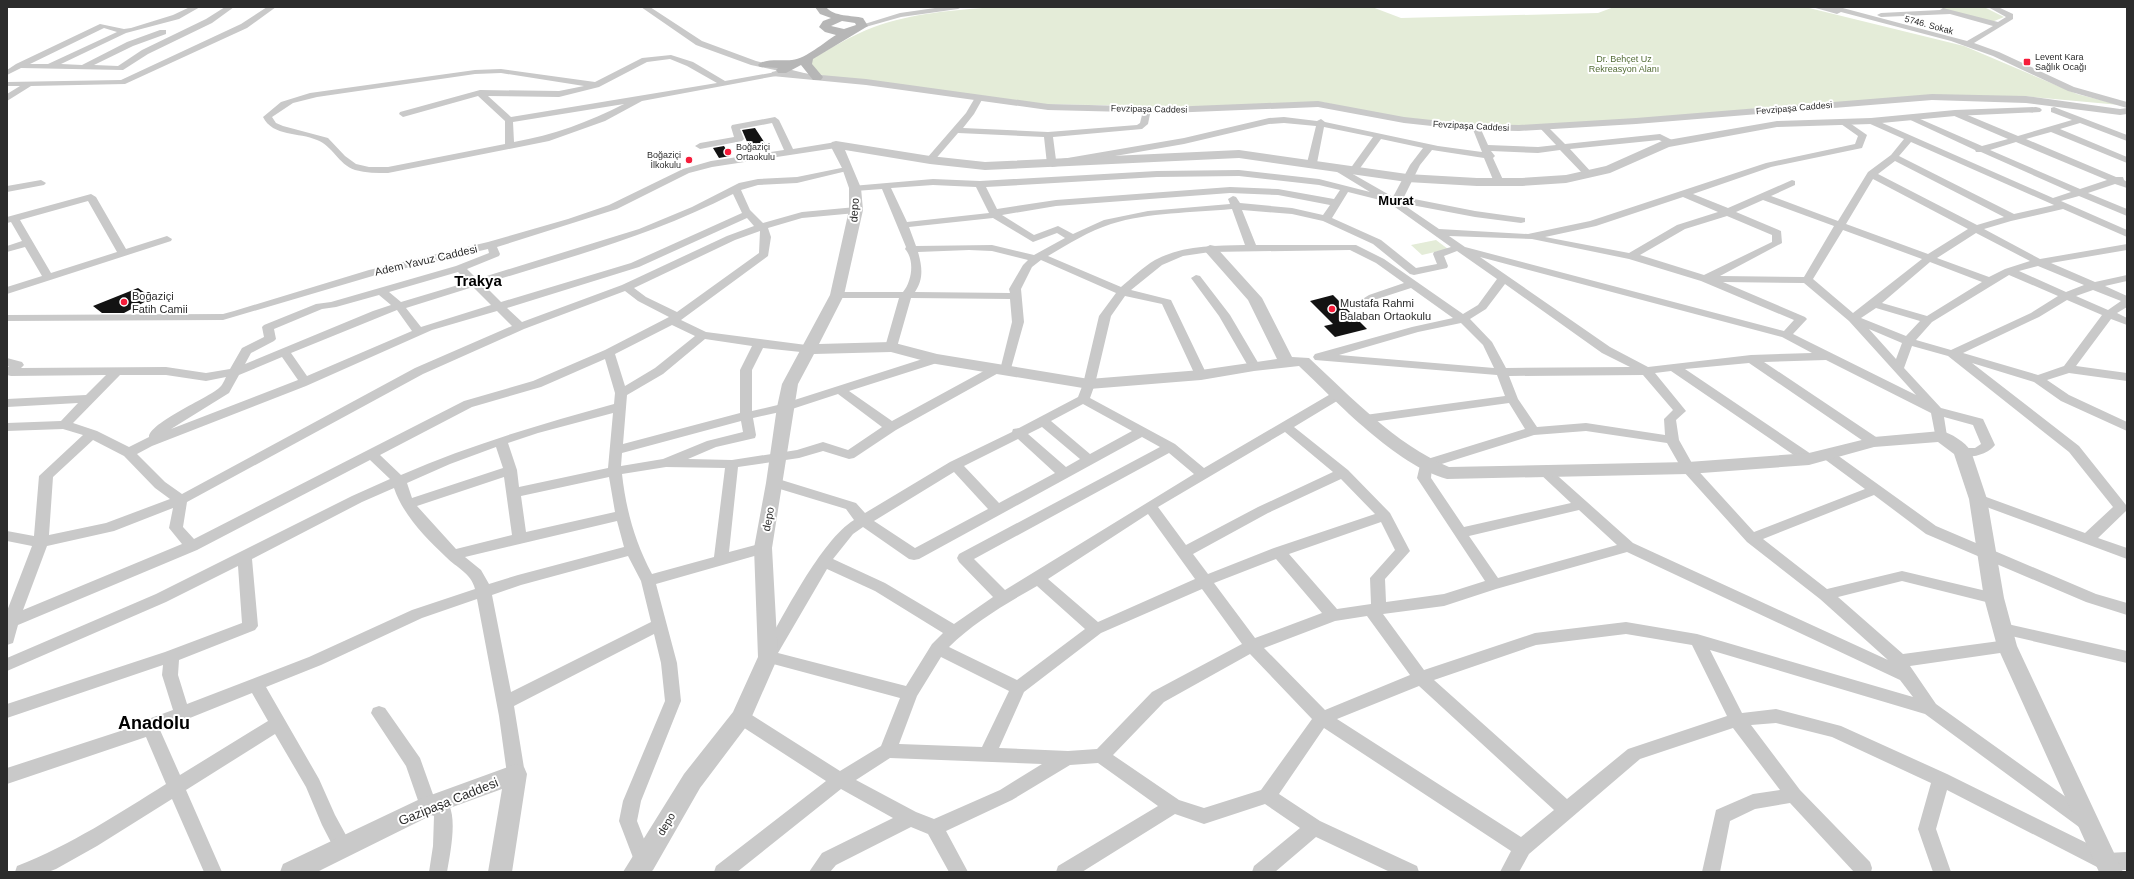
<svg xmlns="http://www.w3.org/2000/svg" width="2134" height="879" font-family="Arial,sans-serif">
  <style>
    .green { fill: #e4ecd8 }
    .building { fill: #131313 }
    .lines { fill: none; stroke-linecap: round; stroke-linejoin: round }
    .minor { fill: #c9c9c9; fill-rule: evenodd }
    .tertiary { fill: #c9c9c9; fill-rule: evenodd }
    .secondary { fill: #b6b6b6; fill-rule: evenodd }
    .poi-dot { fill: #f61c3a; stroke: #fff; stroke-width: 1.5 }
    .labels { text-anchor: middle; stroke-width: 4; stroke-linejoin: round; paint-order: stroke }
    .far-street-label { font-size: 9px; fill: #2c2c2c; stroke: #fff }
    .far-poi-label { font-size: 9px; fill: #2c2c2c; stroke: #fff; text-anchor: start }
    .far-park-label { font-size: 9px; fill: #536c36; stroke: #fff }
    .street-label { font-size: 11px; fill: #2c2c2c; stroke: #fff }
    .poi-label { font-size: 11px; fill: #2c2c2c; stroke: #fff; text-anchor: start }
    .far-district-label { font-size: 13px; font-weight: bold; fill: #000; stroke: #fff }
    .near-street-label { font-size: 13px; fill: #2c2c2c; stroke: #fff }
    .district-label { font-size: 15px; font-weight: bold; fill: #000; stroke: #fff }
    .near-district-label { font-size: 18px; font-weight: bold; fill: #000; stroke: #fff }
  </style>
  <rect width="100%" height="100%" fill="#fff"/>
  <!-- green -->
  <path class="green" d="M995,7l274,2 103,-2 29,11 197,-5 16,-6h191l159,39 113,48 43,11 -98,-9 -163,6 -79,4 -144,15 -160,6 -75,-8 -79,-17 -42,1 -77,4 -167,-3 -213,-28 -18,-12 3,-3c22,-12 42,-25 66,-34 38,-14 81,-17 121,-20z
    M1937,7h47l20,10 -12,5z
    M1436,240l12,9 -26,6 -11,-10z"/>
  <!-- building -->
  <path class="building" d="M755,128l13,20 -17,3 -9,-21z
    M724,146l6,10 -11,2 -6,-10z
    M138,288l14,10 -28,15h-22l-9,-7z
    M1333,295l34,34 -32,8 -11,-11 9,-2 -23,-23z"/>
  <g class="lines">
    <!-- minor -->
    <path class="minor" d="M190,7h10l-21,12 -53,14 -65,31 21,1 45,-23 33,-12h6v4l-33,12 -39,19 24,1 24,-16 64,-31 19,-12h9l-22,16 -64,31 -25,16 -102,-2 -14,7v-5l9,-6 84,-40 24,5 7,-1 42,-13zM104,28l13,4 -69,32h-18z
      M267,7h9l-29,21 -122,56 -94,2 -24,15v-7l13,-8h-13v-4l114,-2 120,-56z
      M641,7h9l52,34 54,20 60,15 -4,2 -61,-13 -55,-20z
      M942,7h20l-4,2 -57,8 -39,11 -4,-2 42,-13z
      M1812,7h27l128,34 26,-15 -43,-12 -69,3 -4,-2 4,-2 59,-3 3,-2 55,14 8,-5 -18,-10h10l15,7v5l-39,24 25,9 75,35 53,15v6l-59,-17 -75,-35 -42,-15 -110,-29 -4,2z
      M671,55l22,7 32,19 51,-9 4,2 -4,2 -134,25 -37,20 -56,20 -161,32c-11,0 -22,0 -33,-3 -17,-6 -22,-24 -38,-30 -18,-8 -44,-3 -54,-23l18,-15 29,-9 165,-23 26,-1 94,13 47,-24zM670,59l17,7 30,17 -206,34 -23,-21 71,1 40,-10 48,-25zM501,73l83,13 -25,5 -79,-1 -80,22 -1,2 4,3 75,-21 27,25v23l-117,23h-19l-13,-3 -11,-8 -17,-18 -45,-12 -7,-3 -4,-6 21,-14 24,-6 158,-23zM624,104c-35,18 -71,31 -110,38l-1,-20z
      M976,96l7,2 -9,16 -11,14 85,4 89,-7 3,-2 4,-16 7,2 -3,15 -6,5 -89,8 3,23 128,-22 85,-20 15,-1 33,4 4,-2 4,3 113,24 44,6 -10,-25 1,-2h6l9,20 50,2 18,-2 -17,-18 4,-3 3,1 19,19 95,-10 18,9 -5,3 -14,-6 -89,9 23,25 -5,3 -3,-1 -25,-26 -22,3 -47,-2 4,5 -2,2 11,24 -5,3 -5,-3 -10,-24 -52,-8 -12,15 -16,32 71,14 50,7v4l-4,1 -46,-6 -74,-14 38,26 89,5 62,-13 176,-58 89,-19 3,-8 -17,-12 -1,-2 4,-3 23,16 -5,13 -91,19 -78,27 35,14 64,-28 3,1v4l-24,11 67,25 30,-49 23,-17 13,-16 -36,-16 -1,-2 4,-3 182,80 18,-6 -90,-40h-5l-1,-2 -71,-33 7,-2 71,31 26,-7 -56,-24v-4h6l60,25 54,-16 -21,-8v-4l3,-1 73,28v6l-47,-18 -20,6 67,28v6l-76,-31 -25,7 90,38h7l1,3 3,2v6l-12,-4 -27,9 39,16v7l-48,-20 -18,5 66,29v7l-64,-28 -52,12 -27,8 56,30 87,-15v6l-76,13 44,19 32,-7v6l-22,5 22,10v11l-10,6 10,5v7l-16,-6 -35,47 51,7v8l-58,-8 -22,7 22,15 58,27v9l-66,-30 -27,-19 -62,-19 107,83 47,59v6l-28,27 29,10v11l-154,-57 -2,-3 2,-3 5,-2 107,39 28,-26 -44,-55 -121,-96 -36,-10 -8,22 37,40 42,11 12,26c-7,10 -32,17 -40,6l2,-3h18l6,-4 -8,-19 -29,-8 3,19 -6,4 -5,-1 -5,-26 -105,-53 -62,2 115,77 2,3 -2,3h-10l-120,-82 -64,6 129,87 2,3 -2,3h-10l-133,-91 -16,2 31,38 -10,9 3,20 14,25 61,67 111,-43 -42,-31 -2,-3 2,-3h10l103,74 160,68 31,9v12l-41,-13 -160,-68 -52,-39 -111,44 64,50 75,-18 97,23 3,4 -3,4 -5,2 -92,-23 -64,16 65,57 104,-14 6,2 2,4 -2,4 -6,2 -97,14 26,38 155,111 3,6 -3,6 -6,2 -6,-2 -154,-113 -215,-64 32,63 34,-4 65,17 106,48 160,79 20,-1v18l-21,1 -7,-3 -152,-78 -11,39 15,43h-18l-15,-43 13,-46 -99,-46 -56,-14 -25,2 49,65 70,72 2,6 -1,4h-17l-64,-69 -35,6 -25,12 -10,51h-18l14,-62 37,-16 27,-4 -47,-62 -93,31 -111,95 -10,18h-19l11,-21 -187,-123 -45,66 41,27 97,45 2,6h-29l-74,-35 -41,35h-23l2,-6 46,-38 -35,-24 -61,20 -29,-10 -93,58h-26l2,-6 100,-60 -60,-43 -28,2 -58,35 -66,31 22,41h-19l-21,-38 -17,-7 -75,38 -6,7h-21l13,-19 71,-35 -52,-29 -104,83h-23l2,-6 110,-85 -91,-59 -2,-5 2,-5 6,-2 6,2 93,59 41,-25 19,-48 -138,-37 -2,-4 2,-4c21,-36 59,-113 92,-133l-8,-11 -76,-23 -2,-3 2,-3 5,-2 81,25 9,10 85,-51 62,-30 1,-3 6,-1 59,-31 5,-13 16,-68 17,-23 -75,-33 -9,7 -11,22 3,33 -14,50 -8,-1 -106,59 -42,28 -5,1 -26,-8 -24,7 -61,9 -9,85 34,-9 5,1 2,4 -2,4 -112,32 21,79 4,38 -40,100 -4,20 16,41 -2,6 -7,3 -7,-3 -18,-47 4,-20 42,-100 -4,-38 -7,-29 -140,72 11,68 -3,5 -6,2 -6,-2 -3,-5 -8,-58 -22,-117 -55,19 -101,47 -55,22 53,92 16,36 18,33 -2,6 -7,2 -7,-2 -15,-29 -16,-38 -31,-53 -89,56 36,82h-18l-32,-73 -75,47 -41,23 -8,3h-33l2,-6c54,-21 101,-52 149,-82l-20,-47 -139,47v-16l138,-45 6,-5 22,-8 -11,-35 1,-10 -156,53v-14l158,-52 77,-29 -4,-57 -72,36 -159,69v-13l149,-64 196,-98 38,-17 -20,-19 -173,90 -179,75 -5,18 -6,2v-34l25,-65 -25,-5v-10l27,5 5,-60 44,-41 -20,-6 -56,2v-8l54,-2 17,-18 -71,4v-8l79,-4 20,-20 -95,1 -4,-1v-7l2,-2h-2v-8l15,4 2,3 -3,3 145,-1 40,6 24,-4 12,-21 22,-11 -2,-10 2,-2 52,-21 15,-2 125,-36 33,-13 -1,-4 -112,26 -153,45 -216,1v-6l216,-1 11,-3 135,-41 119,-28 80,-23 41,-14 74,-36 28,-8 73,-11 -12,-27 -32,6 4,10 -2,2 -42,8 -5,-3 5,-3 34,-6 -3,-10 1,-2 43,-8 4,3 14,29 43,-7 5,3 -5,3 -124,19 -23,6 -72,36 -120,38 3,7 -1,2 -32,13 10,10 162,-50 53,-22 47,-24 19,-4 39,-2 54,-11v4l-54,13 -39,2 -17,5 9,20 13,13 39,-11 54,-5 5,3 -5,3 -54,5 -34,10 3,9 -3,19 -87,64 25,12 108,14 2,3 -6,4 -47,-5 -11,22v41l30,-7 150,-48h8l2,3 -2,3 -91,29 43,30 101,-55h8l11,-44 -2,-23 -99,-1 -14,49 -2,2h-8l-2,-2 14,-49h-62l-6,-3 6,-3h66c9,-11 12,-32 2,-43l1,-2 -24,-58 -27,2 -3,-1v-4l81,-7 47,2 177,-10 82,-1 80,9 51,13 -36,-22v-4l3,-1 56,32 17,-32 13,-17 -42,-9 -23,32 -3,1 -5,-3 23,-32 -49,-10 -7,36 -5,3 -5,-3 9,-37 -32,-3 -15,1 -85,20 -132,23 -5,-3 -3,-27 -86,-4 -25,29h-6v-4l39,-45zM1911,142l143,63 -40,9 -115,-58zM2016,142l91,38 -27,9 -90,-39zM1895,161l109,56 -27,8 -99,-51zM1239,176l80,9 21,5 -6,9 -56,-10 -48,-2 -174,13 -59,9 -11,-22 171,-10zM1873,179l95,50 -40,25 -82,-30zM933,185l43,2 13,26 -82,9 -16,-34zM1348,192l40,10 63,45 -17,5 -1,2 4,10 -21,4 -35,-28 -49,-22zM1230,193l48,2 52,10 -7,10 -31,-7 -52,-5 -4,-6 -3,-1 -5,3 2,5 -82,7 -44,9 -31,14 -15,-8 -24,9 -32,-20 54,-9zM733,194l9,19 -111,50 -130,39 -18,-18c85,-26 170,-49 250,-90zM1683,197l35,15 -41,13 -48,28 -84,-16 51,-11zM1763,200l71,26 -30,51 -84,-1 62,-33 -1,-12 -45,-19zM1232,209l13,36c-31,1 -62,0 -90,15 -12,7 -23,18 -34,27l-73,-31c20,-12 41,-25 63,-32 38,-12 81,-11 121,-15zM1242,210l50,4 31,7 50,23 37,30 4,1 33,-7 1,-2 -4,-10 13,-5 40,28 -19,26 -15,9 -79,-55 -28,-14h-100zM1727,216l45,19v7l-68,33 -64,-20 45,-26zM747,218l7,8 -27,10 -105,49 -100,37 -15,-14 132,-41zM993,218l40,24 24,-9 8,5 -31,17 -42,-10 -76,1 -7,-19zM1843,230l79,29 -69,54 -40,-34zM760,231l-1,22 -82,59 -31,-15 -12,-9 101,-48zM1976,233l54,28 -25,8 -16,8 -52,-19zM1449,236l83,3 97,20 72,22 93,39 -10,11 -319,-84zM969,250l23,1 36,9 -5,5 -14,24 1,4 -95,-1c9,-13 7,-26 3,-40zM1350,250l26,13 28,20 -35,12 -16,10 -2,2 2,2h8l16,-10 34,-11 42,30 -41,9 -97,27 -2,3 2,3 182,15 8,21 -140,19 -5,1 -1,3 1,3 5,1 144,-20 16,26 -104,32 -4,17 68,103 -41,13 -58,8 -1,-23 25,-28 -20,-38 -42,-43 -54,-43 48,-29 2,-3 -2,-3h-8l-130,76 -29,-24 -85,-46 5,-14 16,-68 14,-20 37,8 33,71 6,4 6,-4 -36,-75 -40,-10 31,-25 21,-9 27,-4zM1480,257l302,80 30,16 -61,2 -103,12 -38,-20zM1930,262l52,20 -55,34 -45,-13zM2038,266l46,19 -18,7 -47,-21zM458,272l10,10 -67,20 -12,-10zM2009,275l49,21 -27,17 -80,37 -35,-10 16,-18zM1723,282l81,1 45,38 67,74 -123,-61 14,-15 -2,-2zM1505,284l97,69 28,14 -124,1 -14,-26 -22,-23 16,-10zM473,287l18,18 -70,22 -15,-19zM2093,290l28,11 -13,9 -32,-14zM625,291l13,10 31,16 -64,33 -72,31 -69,20 -270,138 -11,-12 4,-25 236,-128 101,-45zM379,295l12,10 -18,6 -128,53 6,-11 23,-12 2,-2 -2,-10 48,-20 14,-2zM2067,300l35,15 -38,51 -26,9 -75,-22 76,-36zM1876,308l44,13 -14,15 -45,-18zM397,310l15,21 -105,45 -16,-23zM497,311l15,15 -97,42 -233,126 -17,-12 -28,-28 15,-8 154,-60 126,-56zM1461,323l22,22 11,23 -155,-13 79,-23zM672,325l23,11 -40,32 -30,18 -10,-32zM1869,329l33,14 -6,16zM705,339l47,7 -12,24v43l-117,31 4,-49 36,-21zM282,357l16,23 -127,49 58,-36 10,-18zM605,359l10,34 -1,11c-73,20 -144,41 -213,71l-21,-20 92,-48 69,-20zM120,375h46l40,6 20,-4c-2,4 -4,9 -7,11 -11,10 -70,35 -70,49l-20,10 -32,-16 -24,-8zM1643,375l30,35 -9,9 1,16 -79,-12 -49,4 -19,-28 -9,-23zM838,394l44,33 -34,23 -25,-8 -26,8 -65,10 -44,-1 28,-12 39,-9 1,-3 -3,-17 36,-8zM1083,404l49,27 -42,23 -39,-33zM613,413l-5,55 -89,19 -2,-17 -9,-27 30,-10zM741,421l2,11 -36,9 -44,18 -42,7 1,-13zM1042,427l38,32 -14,8 -38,-33zM1586,431l81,12 16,28 64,71 73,57 68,61 -255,-117 -83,-74h-10l-2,3 33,31 -107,24 -33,-49 1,-11 102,-32zM1285,432l48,40 -75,35 -72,38 -28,-38zM1142,437l18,10 -201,107 -2,4 2,4 34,35 -39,27 -69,-41 -52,-24 20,-25 10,-7 46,32 5,1 5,-1zM1018,439l37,34 -56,30 -35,-37zM93,440l31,16 31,32 15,11 -64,24 -57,12 4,-58zM496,447l7,21 -91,30 -5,-15 43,-19zM1169,453l25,21 -189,116 -31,-31zM666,467l59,1 -11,89 -62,17c-17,-32 -26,-64 -30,-100zM954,472l34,37 -73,39 -41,-27zM504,477l8,58 -56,14 -39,-43zM609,477l6,35 -89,20 -5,-36zM1341,479l34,35 -101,34 -66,26 -15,-20 75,-41zM394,488c9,27 32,50 52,69 11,11 25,16 29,32l-63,21 -103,47 -122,47 -9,-29 1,-15 76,-30 3,-4 -6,-67 110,-57zM173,508l-4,20 13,16 -159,66 24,-64 67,-15zM1579,510l38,35 -119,33 -29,-42zM1148,514l47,65 -97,43 -50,-43zM617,521l7,26 -106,28 -29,9 -8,-14 -16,-13zM1381,522l14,28 -25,28 1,26 -34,5 -48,-55zM1627,552l273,128 13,17 -216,-63 -71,-12 -91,11 -111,37 -41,-56 61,-8 52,-17zM628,556l13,25 10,41 -140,70 -19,-97 29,-10zM1276,559l46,54 -67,25 -41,-55zM827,569l48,22 68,42 -11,11 -26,42 -128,-33zM1037,586l48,43 -68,51 -68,-33c25,-25 58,-44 88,-61zM1202,589l40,55 -90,48 -55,57 -29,2 -69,-3 25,-56 77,-59zM1367,616l43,59 -85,35 -61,-62 71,-27zM1626,634l66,11 35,71 -99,33 -61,50 -133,-119 102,-35zM1250,654l62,65 -51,71 -57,18 -25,-8 -66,-45 51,-53zM941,657l68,34 -27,56 -83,-3 18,-48zM1419,686l135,124 -33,27 -184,-118zM252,693l16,28 -88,54 -20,-45zM890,758l152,6 -42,26 -66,29 -18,-7 -60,-32z
      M41,180l5,3 -2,2 -37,7v-6z
      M91,194l5,3 30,52 41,-13 5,3 -1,2 -164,53v-7l35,-11 -17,-29 -18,5v-6l15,-5 -11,-19 -4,1v-6zM88,201l29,51 -66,21 -31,-53z
      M1196,275l4,1 30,39 30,51 -2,3 -4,1 -6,-4 -29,-50 -28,-38z
      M2003,623l124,28v12l-129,-30 -3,-4 3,-4z
      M379,706l6,2 35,50 15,42 14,5c8,16 1,49 -2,67h-18l4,-26 1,-30 -12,-4 -16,-46 -35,-53 2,-5z"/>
    <!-- tertiary -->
    <path class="tertiary" d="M776,71l90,8 182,25 120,3 150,-6 86,16 65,7 50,1 117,-7 296,-24 94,2 94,13 7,-1v6l-7,1 -94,-12 -94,-3 -296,24 -117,7 -50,-1 -65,-7 -86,-16 -150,6 -120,-3 -182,-25 -94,-9 -1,-2 1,-2z
      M2036,107l4,1 2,2 -2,2 -85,4 -84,8 -94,3 -108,20 -59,26 -44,10 -44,3h-45l-70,-4 -168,-24 -254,12 -55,-6 -85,-14 16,38 2,22 -19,85 -25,49 72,-2 46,12 152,25 112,-9 76,-11 -29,-59 -45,-51 7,-4 5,1 47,52 30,59 17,1c42,39 86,86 140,109l239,-5 121,-9 65,-16 67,-6c10,2 24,11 30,20l16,48 17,99 13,48 106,226h-24l-102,-226 -13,-48 -15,-99 -15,-45 -16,-12 -64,5 -65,18 -121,9 -241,5c-51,-14 -110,-77 -148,-113l-45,5 -53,9 -112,9 -153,-25 -45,-12 -77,2 -16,30 -26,164 6,109 -29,66 -49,65 -47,82 -2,2h-28l61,-98 49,-62 25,-55 -4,-109 12,-65 11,-76 5,-23 48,-89 19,-85v-22l-7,-20 -12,-23 2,-3 4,-1 94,15 55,6 254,-12 168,24 70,4h45l44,-3 40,-9 56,-25 115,-20 94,-3 84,-8z
      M516,764l8,3 3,7 -15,98h-24l14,-83 -66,24 -119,59h-37l3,-8 137,-65z"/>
    <!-- secondary -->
    <path class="secondary" d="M815,7h11c8,10 26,8 37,11l5,8 -55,33 -1,5 11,13 -2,3h-8l-12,-15 -15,8h-8l-2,-3 2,-2 -18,-1 -2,-2c6,-7 25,-4 34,-5 15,-2 31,-17 44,-25l-11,-3 -6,-5 4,-6 8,-3 -11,-4zM842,21l13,2 1,2 -12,4 -13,-3z"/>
  </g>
  <!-- markers -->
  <g class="poi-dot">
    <rect x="2023" y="58" width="8" height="8" rx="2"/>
    <circle cx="728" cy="152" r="4"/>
    <circle cx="689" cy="160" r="4"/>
    <circle cx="124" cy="302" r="4"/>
    <circle cx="1332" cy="309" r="4"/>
  </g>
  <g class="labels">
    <!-- far-street labels -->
    <g class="far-street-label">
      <text transform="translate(1929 25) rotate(15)" y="3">5746. Sokak</text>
      <text transform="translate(1794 108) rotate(-5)" y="3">Fevzipaşa Caddesi</text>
      <text transform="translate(1149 109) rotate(1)" y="3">Fevzipaşa Caddesi</text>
      <text transform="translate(1471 126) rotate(3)" y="3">Fevzipaşa Caddesi</text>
    </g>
    <!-- far-poi labels -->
    <g class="far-poi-label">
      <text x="2035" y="60">Levent Kara<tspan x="2035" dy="10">Sağlık Ocağı</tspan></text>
      <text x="736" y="150">Boğaziçi<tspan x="736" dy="10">Ortaokulu</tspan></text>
      <text x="681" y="158" text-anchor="end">Boğaziçi<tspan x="681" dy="10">İlkokulu</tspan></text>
    </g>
    <!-- far-park labels -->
    <g class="far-park-label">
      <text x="1624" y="62">Dr. Behçet Uz<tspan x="1624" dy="10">Rekreasyon Alanı</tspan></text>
    </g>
    <!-- street labels -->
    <g class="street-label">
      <text transform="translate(854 210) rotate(-86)" y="4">depo</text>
      <text transform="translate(426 260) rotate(-13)" y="4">Adem Yavuz Caddesi</text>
      <text transform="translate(768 519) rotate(-80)" y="4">depo</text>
      <text transform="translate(666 824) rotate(-59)" y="4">depo</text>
    </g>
    <!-- poi labels -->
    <g class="poi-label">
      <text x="132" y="300">Boğaziçi<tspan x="132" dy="13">Fatih Camii</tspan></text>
      <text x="1340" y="307">Mustafa Rahmi<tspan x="1340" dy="13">Balaban Ortaokulu</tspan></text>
    </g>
    <!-- far-district labels -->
    <g class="far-district-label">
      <text x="1396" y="205">Murat</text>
    </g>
    <!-- near-street labels -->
    <g class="near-street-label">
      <text transform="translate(448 801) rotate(-22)" y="5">Gazipaşa Caddesi</text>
    </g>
    <!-- district labels -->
    <g class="district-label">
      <text x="478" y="286">Trakya</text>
    </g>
    <!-- near-district labels -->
    <g class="near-district-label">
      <text x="154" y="729">Anadolu</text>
    </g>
  </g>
  <!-- border -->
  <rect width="2134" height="879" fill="none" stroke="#2c2c2c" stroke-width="16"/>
</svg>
